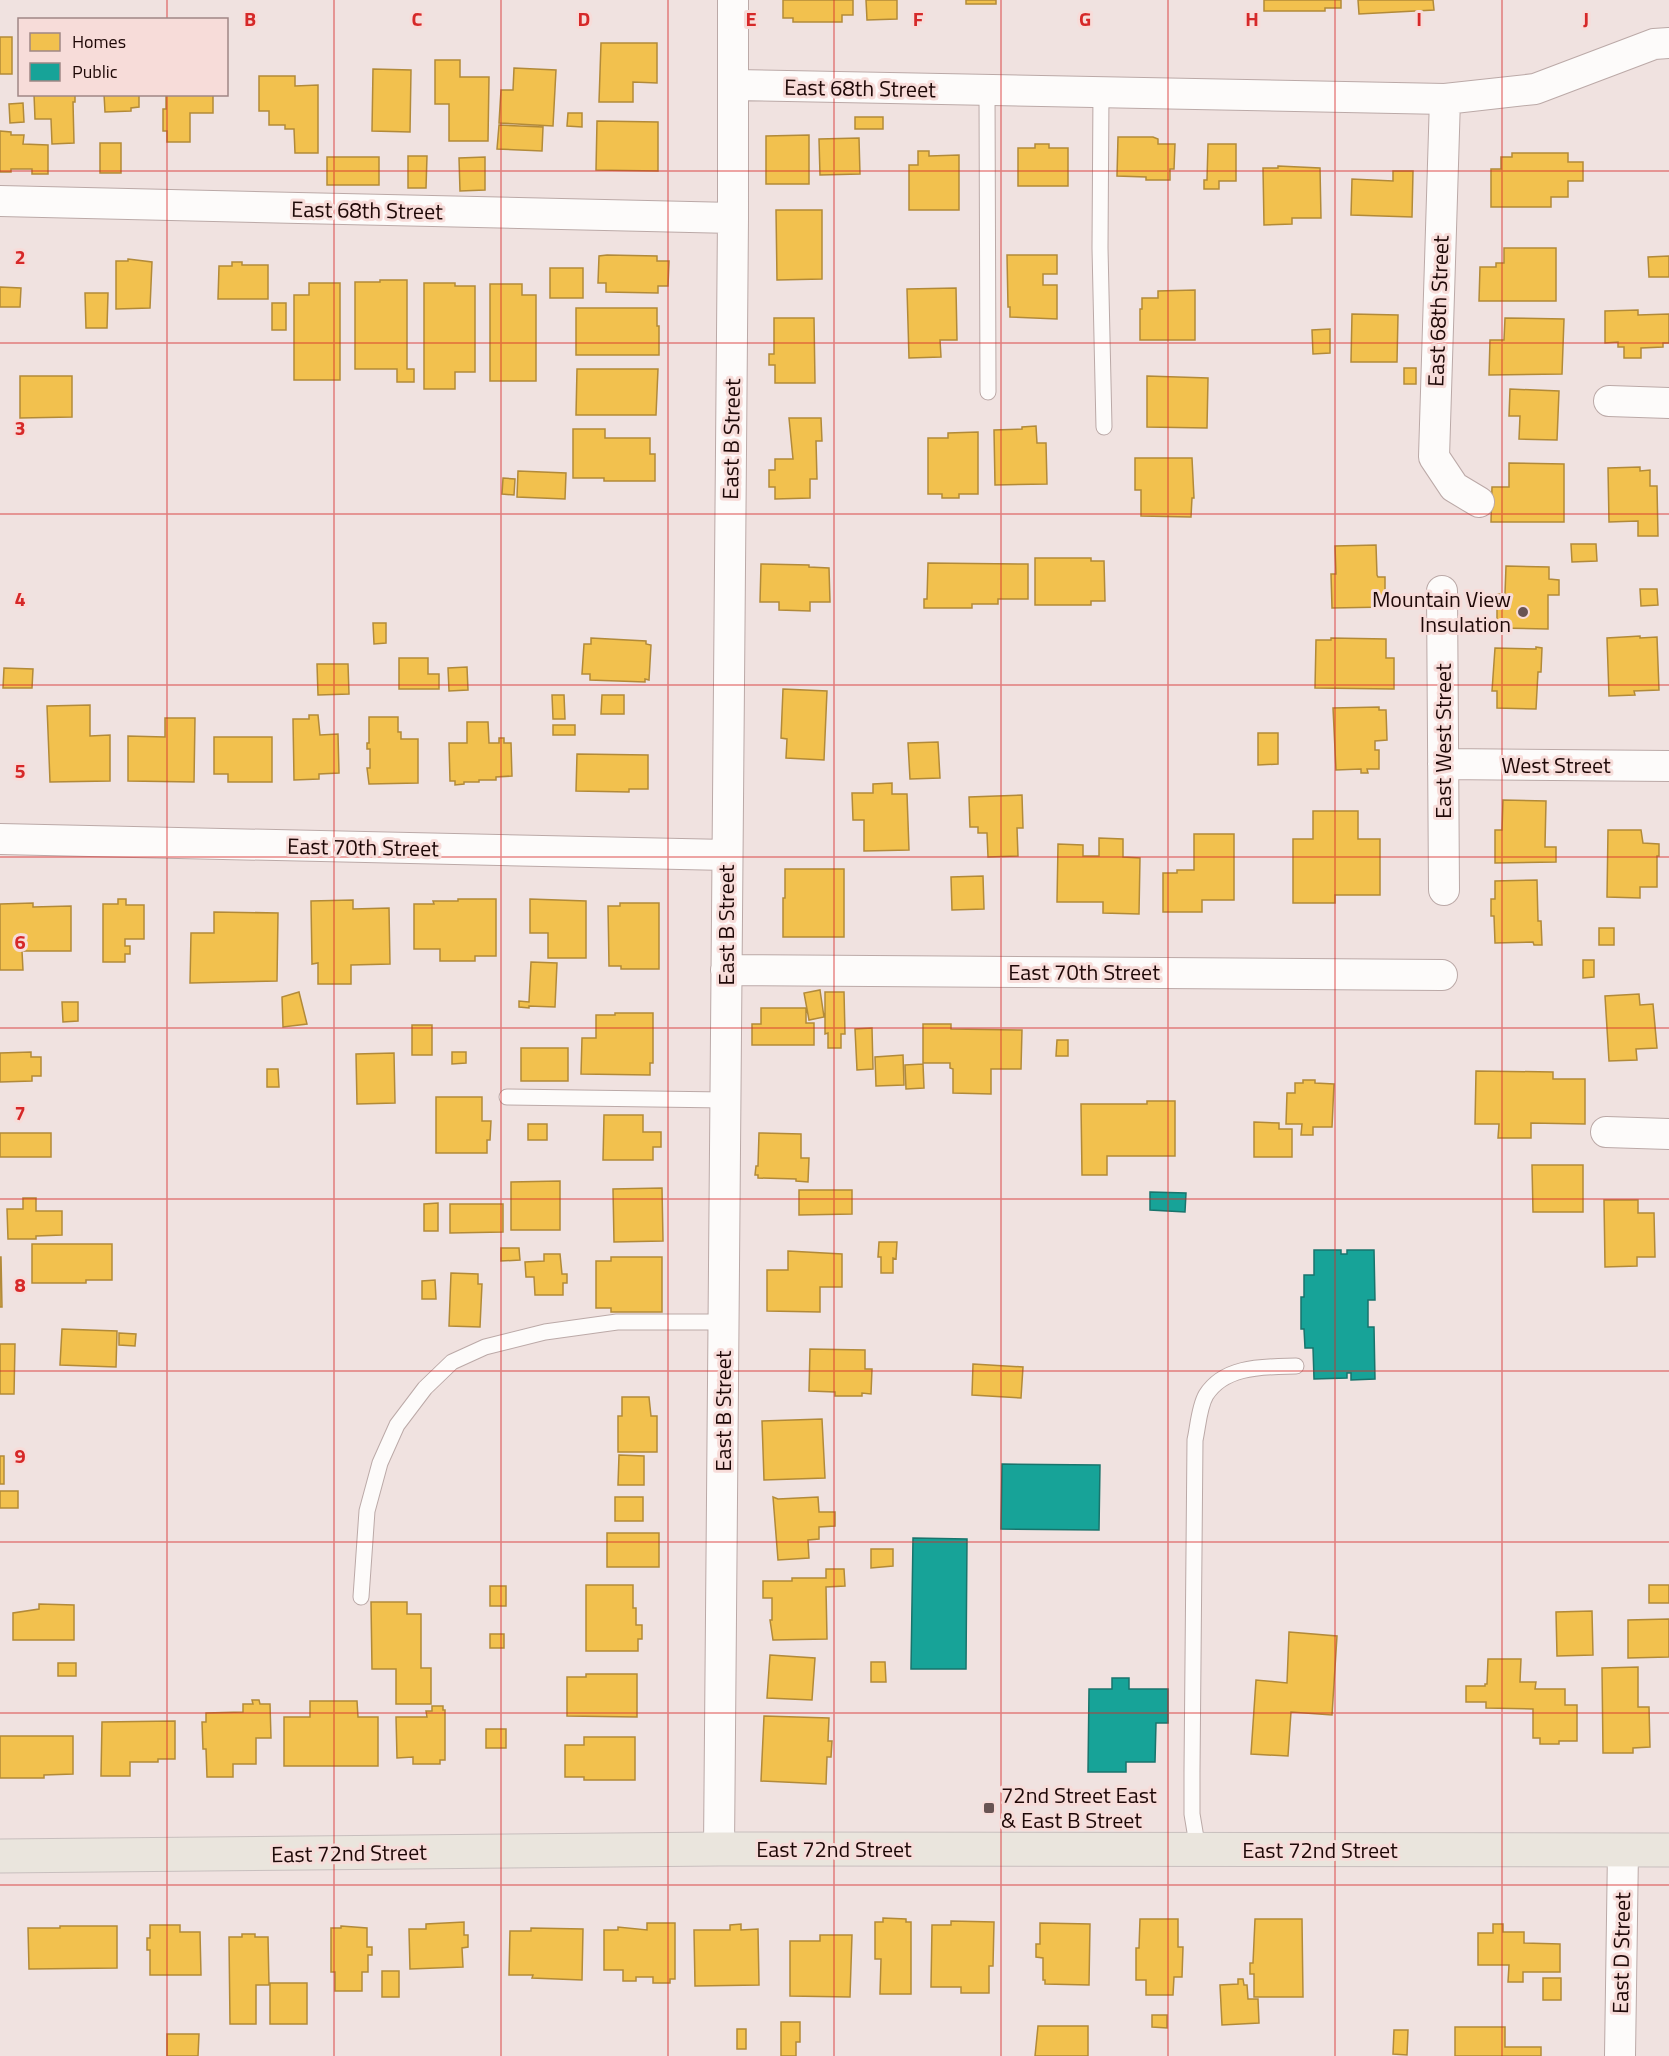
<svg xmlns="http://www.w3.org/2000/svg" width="1669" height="2056" font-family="'Titillium Web',sans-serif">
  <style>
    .homes { fill: #f2c14e; stroke: #b28a39; stroke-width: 1.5 }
    .public { fill: #17a398; stroke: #19746c; stroke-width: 1.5 }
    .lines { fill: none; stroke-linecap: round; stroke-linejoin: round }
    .lane-casing { stroke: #bba9a7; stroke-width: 17 }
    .street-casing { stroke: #bba9a7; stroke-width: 32 }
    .primary-casing { stroke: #c8bfbe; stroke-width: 35 }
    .lane { stroke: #fdfbfa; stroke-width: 15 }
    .street { stroke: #fdfbfa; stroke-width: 30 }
    .primary { stroke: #eae5dd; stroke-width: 33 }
    .grid { fill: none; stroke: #d62828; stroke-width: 1.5; stroke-opacity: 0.55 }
    .poi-dot { fill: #685453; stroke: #f7dcd9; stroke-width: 2 }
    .labels { text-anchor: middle; stroke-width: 6; stroke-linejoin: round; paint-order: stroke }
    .street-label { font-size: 22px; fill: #1e0807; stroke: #f7dcd9 }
    .poi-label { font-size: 22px; fill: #1e0807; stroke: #f7dcd9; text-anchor: end }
    .grid-label { font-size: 20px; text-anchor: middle; font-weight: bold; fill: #d62828; stroke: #f7dcd9; stroke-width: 6; stroke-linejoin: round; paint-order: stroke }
  </style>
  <rect width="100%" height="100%" fill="#f0e2e0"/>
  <!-- homes -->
  <path class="homes" d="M783,0h70v15h-11v7h-49v-4h-10z
    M866,0h31v19l-30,1z
    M966,0h30v4h-30z
    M1264,0h77v8h-16v3h-61z
    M1358,0h75l1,10 -75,4z
    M0,37h12v37h-12z
    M601,43h56v40l-24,-1v20h-34z
    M435,60h25v17h29l-1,64h-39v-37h-14z
    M514,68l42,2 -3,56 -54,-3 2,-33h12z
    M373,69l38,1 -1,62 -38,-1z
    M259,76h36v10l23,-1v68h-23l-1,-24h-9v-4h-16v-14h-10z
    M34,94h41v8h-2l1,41 -22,1 -1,-25h-16z
    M104,94h35v13l-8,1v3l-26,1z
    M166,94h47v19h-23v29h-23v-11h-4v-22h3z
    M23,103l1,19 -14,1 -1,-19z
    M568,113h14v14l-15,-1z
    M855,117h28v12h-28z
    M597,121l61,1v49l-62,-1z
    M499,125l44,2 -1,24 -45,-2z
    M0,131l11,1v3h13l-1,9 25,1v29h-16v-5h-21v3h-11z
    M809,135v49h-43v-48z
    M1118,137h35l5,2v5h17l-1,25h-4v11h-24v-3l-29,-1z
    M859,138l1,36 -40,1 -1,-36z
    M100,143h21v30h-21z
    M1035,144h14v4h19v38h-50v-38h17z
    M1208,144h28v37h-17v8h-15v-9h3z
    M918,151h11v5l30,-1v55h-50v-45h9z
    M1512,153h56v9h15v19h-15v16h-17v10h-60v-38h10v-12h11z
    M408,156h19l-1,32h-18z
    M327,157h52v28h-52z
    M485,157v33l-25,1 -1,-33z
    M1278,166l42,2 1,50h-29v6l-28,1 -1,-57h15z
    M1393,171h20l-1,46 -61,-2 1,-36 41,2z
    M776,210h46v69l-45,1z
    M1504,248h52v53h-77l1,-34h16v-4h8z
    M607,255l50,1v5h12l-1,25h-10v7l-52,-1v-9h-8l1,-27z
    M1007,255h50v19h-14v11h14v34l-47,-2v-10h-2z
    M1669,256v21h-20l-1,-20z
    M128,259l24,3 -2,46 -34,1v-48h12z
    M232,262h10v3h26v34h-50l1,-33h13z
    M550,268h33v30h-33z
    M380,280h27v89h7v13h-17v-13h-42v-87h25z
    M309,283h31v97h-46v-85h15z
    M424,283h31v3h20v86h-20v17h-31z
    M490,284h32v11h14v86h-46z
    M0,287l21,1 -1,19h-20z
    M956,288l1,52h-17l1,17 -32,1 -2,-69z
    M1195,290v50h-55v-31h2v-11h16v-7z
    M85,293h23l-1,35h-21z
    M272,303h14v27h-14z
    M576,308h81v18h2v29h-83z
    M1638,310v5l31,-1v29h-6v4l-22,1v10h-17v-11h-6v-5l-13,1v-32z
    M1352,314l46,1 -1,47h-46z
    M774,318h40l1,65h-40v-18h-6v-11h5z
    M1505,318l59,1 -2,55 -73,1 1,-35h14z
    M1330,329v24l-17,1 -1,-24z
    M1404,368h12v16h-12z
    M577,369h81l-2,46h-80z
    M20,376h52v41l-52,1z
    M1147,376l61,2 -1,50 -60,-1z
    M1510,389l49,2 -2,49 -38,-1 1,-23h-11z
    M789,418h32l1,23h-6l1,38h-7v19l-35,1v-12h-6v-17h6v-11h18z
    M1036,426l1,17h9l1,41 -52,1 -1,-55 28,-1v-2z
    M573,429h32v9h45v16h5v27h-51v-3h-31z
    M978,432v62h-19v4h-17v-4h-14v-56h20v-5z
    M1135,458h57l2,40h-2l-1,19 -50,-1v-26h-6z
    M1509,463l55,1v58h-73l1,-35h17z
    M1640,467v4l10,-1v16h7l1,50h-20v-15l-29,1 -1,-54z
    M518,471l48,2 -1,26 -48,-2z
    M503,478l12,1 -1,16 -12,-1z
    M1571,544h25l1,17 -25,1z
    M1376,545l1,30 1,2h7v30l-53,1 -1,-34h5l-1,-28z
    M1035,558h56v3h13l1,40h-14v4h-56z
    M928,563l100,1v35h-30v5h-26v4h-48v-9h3z
    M761,564l48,1v2l20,1 1,34h-20v9l-31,-1v-8h-19z
    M1506,566l43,1v12l10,1v15h-11v34l-51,-1v-34h8z
    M1640,589h17l1,16 -17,1z
    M373,623h13v20l-12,1z
    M1640,636v2l17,-1 2,53 -25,1 1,4 -26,1 -2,-58z
    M591,638l55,3v3l5,1 -2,35 -4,-1v3l-55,-2v-6h-8l2,-30h7z
    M1331,638l55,1v19h8v31l-79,-1 1,-48h15z
    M1536,647l6,1 -1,24h-3l-2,37 -39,-1v-17h-5l3,-43 41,1z
    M399,658h29v16h11v15h-40z
    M317,664h31l1,30 -31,1z
    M467,667l1,23 -19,1 -1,-23z
    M4,668l29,1 -1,19h-29z
    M783,689l44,2 -3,69 -38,-2 1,-19 -6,-1z
    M552,695h12l1,24h-12z
    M602,695h22v19h-23z
    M90,705v31l20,-1v46l-60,1 -3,-76z
    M1379,707v3h7l1,30 -12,1v9h4v19h-12l1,4h-7v-4l-25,1 -3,-62z
    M309,715h9l2,20 18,-1 1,39 -20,1v5l-25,1 -1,-61h16z
    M369,717h29v15h3v7h17v44l-49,1 -2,-16h3v-19h-3v-6h2z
    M165,718h30l-1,64 -66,-1v-45l37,1z
    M467,722h21l1,21h10v-5h5v5h7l1,33 -16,1v3h-17v2h-15v2l-9,1v-4h-5l-1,-38h18z
    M553,725h22v10h-22z
    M1258,733h20v31l-20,1z
    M214,737h58v45h-44v-8h-14z
    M938,742l2,36 -30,1 -2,-36z
    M577,754l71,1v34h-19v3l-53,-1z
    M892,783v11h15l2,56 -45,1v-31h-11l-1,-27h21v-9z
    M1022,795l1,33h-6l1,28 -30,1 -1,-24h-9v-6h-8l-1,-30z
    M1503,800l43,1 -1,46h11v15l-61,1v-33h7z
    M1313,811h45v28h22v56h-45v8h-42v-64h20z
    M1608,830h33l2,13 16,1v12h-2v31h-17v11l-33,-1z
    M1194,834h40v66h-32v12h-39v-39h14v-3h17z
    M1099,838l24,1v18l17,1 -1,56 -36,-1v-11h-46l1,-58 25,1v11h16z
    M785,869h59v68h-61v-39h2z
    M983,876l1,33 -32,1 -1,-33z
    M1537,880l1,41h3l1,24h-8l-1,-3 -38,1 -1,-27h-3v-17h4v-18z
    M118,899h8v6h18v34h-19v7h5v8h-5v8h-22v-58h15z
    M458,899h38v57h-21v5h-35v-12h-26v-45h20l-1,-3h25z
    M530,899l56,2v57h-38v-25h-18z
    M353,900v9l36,-1 1,56 -39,1v19h-33v-21l-6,1 -1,-63z
    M33,903v4l38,-1v45h-49l1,19h-23v-66z
    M620,903h39v66h-38v-3h-12l-1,-60h12z
    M214,912l64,1 -1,68 -87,2 1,-50h23z
    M1599,928h15v17h-15z
    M1583,960h11v17l-11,1z
    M531,962l26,1 -2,44 -26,-1v2l-10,-1v-6l10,1z
    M820,990l4,27 -15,3 -5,-27z
    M299,992l8,32 -24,3 -1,-30z
    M825,992h19l1,42h-4v14h-13v-15l-3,1z
    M1639,994l1,11 13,-1 4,44 -21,1 1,11 -28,1 -4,-65z
    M62,1002h16v19l-15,1z
    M761,1008h45v15h8v22h-62v-21h9z
    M615,1013h38v50h-3v12l-69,-1 1,-36h14v-23h19z
    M923,1024h28v5l71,1 -1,39h-30v25l-38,-1v-24l-3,-1v-5h-27z
    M412,1025h20v30h-20z
    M872,1028l1,41 -16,1 -2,-41z
    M1057,1040h11v16h-12z
    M521,1048h47v33h-47z
    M31,1052v5h10v19h-9v5l-32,1v-29z
    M452,1052h14v11l-14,1z
    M394,1053l1,50 -38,1 -1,-50z
    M903,1055l1,30 -28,1 -1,-29z
    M923,1064l1,24 -18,1 -1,-24z
    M267,1069h11l1,18h-12z
    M1476,1071l77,1v7h32v45l-54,-1v15h-33l1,-14h-24z
    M1303,1080h12v3l19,1 -2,43h-19v8h-12l1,-11h-16l1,-31h8v-10h8z
    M436,1097h46v24h9l-1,19h-3v13h-51z
    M1147,1101h28v55h-68v19h-25l-1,-71h66z
    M604,1115h39v17h18v15h-8v13h-50z
    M1254,1122l25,1v6h13v28h-38z
    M528,1124h19v16h-19z
    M0,1133h51v24h-51z
    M759,1133l42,1v24h8l-1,24 -12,-1v-2l-38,-1v-3h-3l1,-9h2z
    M1532,1165h51v47h-50z
    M560,1181v49h-49v-48z
    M662,1188l1,53 -49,1 -1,-53z
    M799,1190h53v24l-53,1z
    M23,1198h13v13h26v24l-26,1v3h-28l-1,-30h16z
    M1604,1200h34v13h16l1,44h-18v9l-32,1z
    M438,1203v28h-14v-27z
    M450,1204h53v28l-53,1z
    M879,1242h18l-1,17 -3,-1v15h-12v-16h-3z
    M32,1244h80v36h-26v3h-54z
    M501,1248h18l1,12 -19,1z
    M788,1251l54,3v33h-22v25l-53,-1v-41h21z
    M544,1254h16l2,20h5v9h-4v12h-28l-1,-18h-8l-1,-15 19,-1z
    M0,1257h1l1,50h-2z
    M611,1257h51v55h-51v-4h-15v-47h15z
    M451,1273l27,1v10h4l-2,43 -31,-1z
    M435,1280l1,19h-14v-18z
    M62,1329l55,2 -1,36 -56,-2z
    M119,1333l17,1 -1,12 -16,-1z
    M0,1344h15l-1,50h-14z
    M810,1349l55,1v19h7l-1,25 -9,-1v3h-27v-4l-26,-1z
    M973,1364l50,3 -2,31 -49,-3z
    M622,1397h27l2,19h6v36h-39v-36h4z
    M822,1419l3,59 -61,2 -2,-59z
    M619,1455l25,1v29h-26z
    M0,1456h4v28h-4z
    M0,1491h18v17h-18z
    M615,1497h28v24h-28z
    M773,1497l5,2 40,-2 1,15h16v14l-16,1v12l-11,1 1,18 -31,2z
    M607,1533h52v34h-52z
    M871,1549h22v17l-22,2z
    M826,1569h18l1,17 -19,1 1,52 -54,1 -3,-20h2v-22h-9v-17h29v-3h34z
    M586,1585h47v23h3v17h6v14h-4v12h-52z
    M1649,1585h20v18h-20z
    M490,1586h16v20h-16z
    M371,1602h36v12h14v54h10v36h-35v-35h-24z
    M39,1604l35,1v35h-61v-27l26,-4z
    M1592,1611l1,44 -36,1 -1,-44z
    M1669,1619v38l-41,1v-38z
    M1289,1632l48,4 -5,79 -41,-3 -3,44 -37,-2 5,-74 31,3z
    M490,1634h14v14h-14z
    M770,1655l45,3 -3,42 -45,-2z
    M1488,1659h33l-1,23h16l-1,7h30v16h12v36h-18v3h-19v-6h-7v-29l-47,-1v-6h-20v-16h19v-2h2z
    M871,1662h14l1,20h-15z
    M58,1663h18v13h-18z
    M1638,1667v40h11l1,40 -17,1v5h-30l-1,-85z
    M586,1674h51v43l-70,-1v-39h19z
    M252,1700h7l1,4h10l1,34h-15v26h-23v13h-26l-1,-28h-3l-1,-27h4v-9l37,-1v-8h10z
    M310,1701h47l1,16h20v49h-94v-49h26z
    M432,1706h11v4h2v50h-5v4h-27v-7l-16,1 -1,-41h31l-1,-6h6z
    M764,1716l65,2 -1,23h4l-1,16h-4l-1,27 -65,-3z
    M175,1721v38h-17v3h-28v14h-29l1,-54z
    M486,1729h20v19h-20z
    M0,1736h73v38l-29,1v3h-44z
    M584,1737h51v43h-51v-3h-19v-32h19z
    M883,1918l23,1v3h5v72h-31l1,-35h-6v-37h8z
    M1140,1919h38v28h5l-1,30h-8l-1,18h-27v-15h-10v-32h3z
    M1255,1919h47l1,78h-49v-23h-4v-11h3z
    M951,1921l43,1 -1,44h-4v27h-28v-6h-30l1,-62h19z
    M464,1922v13h4v12l-6,1 1,19 -53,2 -1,-40h17v-5z
    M647,1923h28v56h-5v4h-17v-6h-17v4h-13v-11h-19v-40h14v-3l29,3z
    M1040,1923l50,1 -1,61 -44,-1v-4h-2v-22l-7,-1v-13h4z
    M741,1924v6l17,-1 1,56 -64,1 -1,-56h36v-5z
    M1493,1924h10v8h21v11l36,1v28h-37v10h-15l1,-17h-31v-32h15z
    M150,1925h30v7h20l1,43h-51v-25h-3v-12h3z
    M60,1926h57v42l-88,1 -1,-41h32z
    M341,1926l26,2v19h5v8h-4v17h-6v19h-27v-19h-4v-44h10z
    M531,1928l52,1 -1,51 -50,-2 1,-3h-24l1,-44h21z
    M242,1934h13v3h13l1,48h-13v39h-26l-1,-87h13z
    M820,1935h32l-2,62 -60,-1v-55h30z
    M382,1971h17v26h-17z
    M1543,1978h18v22h-18z
    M1238,1979h5l1,6h3l1,14h10l1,24 -37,2 -2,-40 18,-1z
    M270,1983h37v41h-37z
    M1152,2015h15v13l-15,-1z
    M781,2022h19v20h-4v14h-15z
    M1038,2026h50v30h-53z
    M1455,2027h50v20h36v9h-86z
    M737,2029h9v20h-9z
    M1394,2030h14l-1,25 -14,-1z
    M167,2034h32l-1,22h-31z"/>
  <!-- public -->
  <path class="public" d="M1150,1192l36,1 -1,19 -35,-2z
    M1314,1250h27v4h6v-4h27l1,50h-7v27h6l1,52 -24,1v-7h-4v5l-33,1 -1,-31h-8l-1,-19h-3v-32h3v-22h10z
    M1002,1464l98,1 -1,65 -98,-1z
    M913,1538l54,1 -1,130h-55z
    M1112,1678h17v11h39v34h-12l-1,39h-29v10h-38l1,-83h23z"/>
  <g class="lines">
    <defs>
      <path id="lane" d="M987,91l1,301
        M1101,91l-1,157 4,179
        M507,1097l218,3
        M361,1597l6,-86 13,-48 17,-38 28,-37 27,-26 33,-15 60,-15 72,-10h106
        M1198,1850l-6,-36v-42l3,-332c3,-13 4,-33 11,-45 19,-30 59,-28 90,-29"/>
      <path id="street" d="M734,85l711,14 90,-10 119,-45 15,-1
        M1445,99l-11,358 20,30 25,15
        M0,201l733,17
        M1609,401l60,2
        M1442,591l2,299
        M1443,764l226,2
        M0,839l727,16
        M726,970l716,5
        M1606,1132l63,2
        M719,1849l14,-1631v-218
        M1620,2056l3,-206"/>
      <path id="primary" d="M0,1856l719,-7 950,1"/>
    </defs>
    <!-- lane casing -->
    <use href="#lane" class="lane-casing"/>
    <!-- street casing -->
    <use href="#street" class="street-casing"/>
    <!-- primary casing -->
    <use href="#primary" class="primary-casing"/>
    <!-- lane -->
    <use href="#lane" class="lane"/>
    <!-- street -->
    <use href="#street" class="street"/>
    <!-- primary -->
    <use href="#primary" class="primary"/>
  </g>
  <!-- grid -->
  <path class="grid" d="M167,0v20M334,0v2056M501,0v2056M668,0v2056M834,0v2056M1001,0v2056M1168,0v2056M1335,0v2056M1502,0v2056M167,94v1962M0,171h1669M0,343h1669M0,514h1669M0,685h1669M0,857h1669M0,1028h1669M0,1199h1669M0,1371h1669M0,1542h1669M0,1713h1669M0,1885h1669"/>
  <!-- markers -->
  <g class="poi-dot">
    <circle cx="1523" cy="612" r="6"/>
    <rect x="983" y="1802" width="12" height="12" rx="3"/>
  </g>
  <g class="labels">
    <!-- street labels -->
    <g class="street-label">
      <text transform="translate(860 88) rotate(1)" y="8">East 68th Street</text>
      <text transform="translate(367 210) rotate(1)" y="8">East 68th Street</text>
      <text transform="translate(1438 311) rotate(-88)" y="8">East 68th Street</text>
      <text transform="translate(731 439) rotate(-89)" y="8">East B Street</text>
      <text transform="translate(1443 741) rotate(-90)" y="8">East West Street</text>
      <text x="1556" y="773">West Street</text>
      <text transform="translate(363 847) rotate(1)" y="8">East 70th Street</text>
      <text transform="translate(726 925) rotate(-90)" y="8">East B Street</text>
      <text x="1084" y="980">East 70th Street</text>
      <text transform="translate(723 1411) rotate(-90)" y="8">East B Street</text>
      <text x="834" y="1857">East 72nd Street</text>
      <text x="1320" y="1858">East 72nd Street</text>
      <text transform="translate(349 1853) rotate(-1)" y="8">East 72nd Street</text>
      <text transform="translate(1621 1953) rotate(-89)" y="8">East D Street</text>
    </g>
    <!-- poi labels -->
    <g class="poi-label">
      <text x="1511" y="607">Mountain View<tspan x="1511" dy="25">Insulation</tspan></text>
      <text x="1001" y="1803" text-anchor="start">72nd Street East<tspan x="1001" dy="25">&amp; East B Street</tspan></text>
    </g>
  </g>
  <g class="grid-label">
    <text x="250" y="26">B</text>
    <text x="417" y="26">C</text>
    <text x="584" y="26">D</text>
    <text x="751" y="26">E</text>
    <text x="918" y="26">F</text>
    <text x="1085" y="26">G</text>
    <text x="1252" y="26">H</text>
    <text x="1419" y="26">I</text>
    <text x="1586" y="26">J</text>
    <text x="20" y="264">2</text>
    <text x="20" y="435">3</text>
    <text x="20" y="606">4</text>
    <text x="20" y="778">5</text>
    <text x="20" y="949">6</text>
    <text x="20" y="1120">7</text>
    <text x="20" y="1292">8</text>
    <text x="20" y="1463">9</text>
  </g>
  <!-- legend -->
  <rect x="18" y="18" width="210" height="78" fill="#f7dcd9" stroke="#a08785" stroke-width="1.5"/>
  <rect x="30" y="33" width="30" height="18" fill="#f2c14e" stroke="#a08785" stroke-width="1.5"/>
  <text x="72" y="48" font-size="18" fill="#1e0807">Homes</text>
  <rect x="30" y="63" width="30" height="18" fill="#17a398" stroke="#a08785" stroke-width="1.5"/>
  <text x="72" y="78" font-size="18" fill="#1e0807">Public</text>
</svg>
